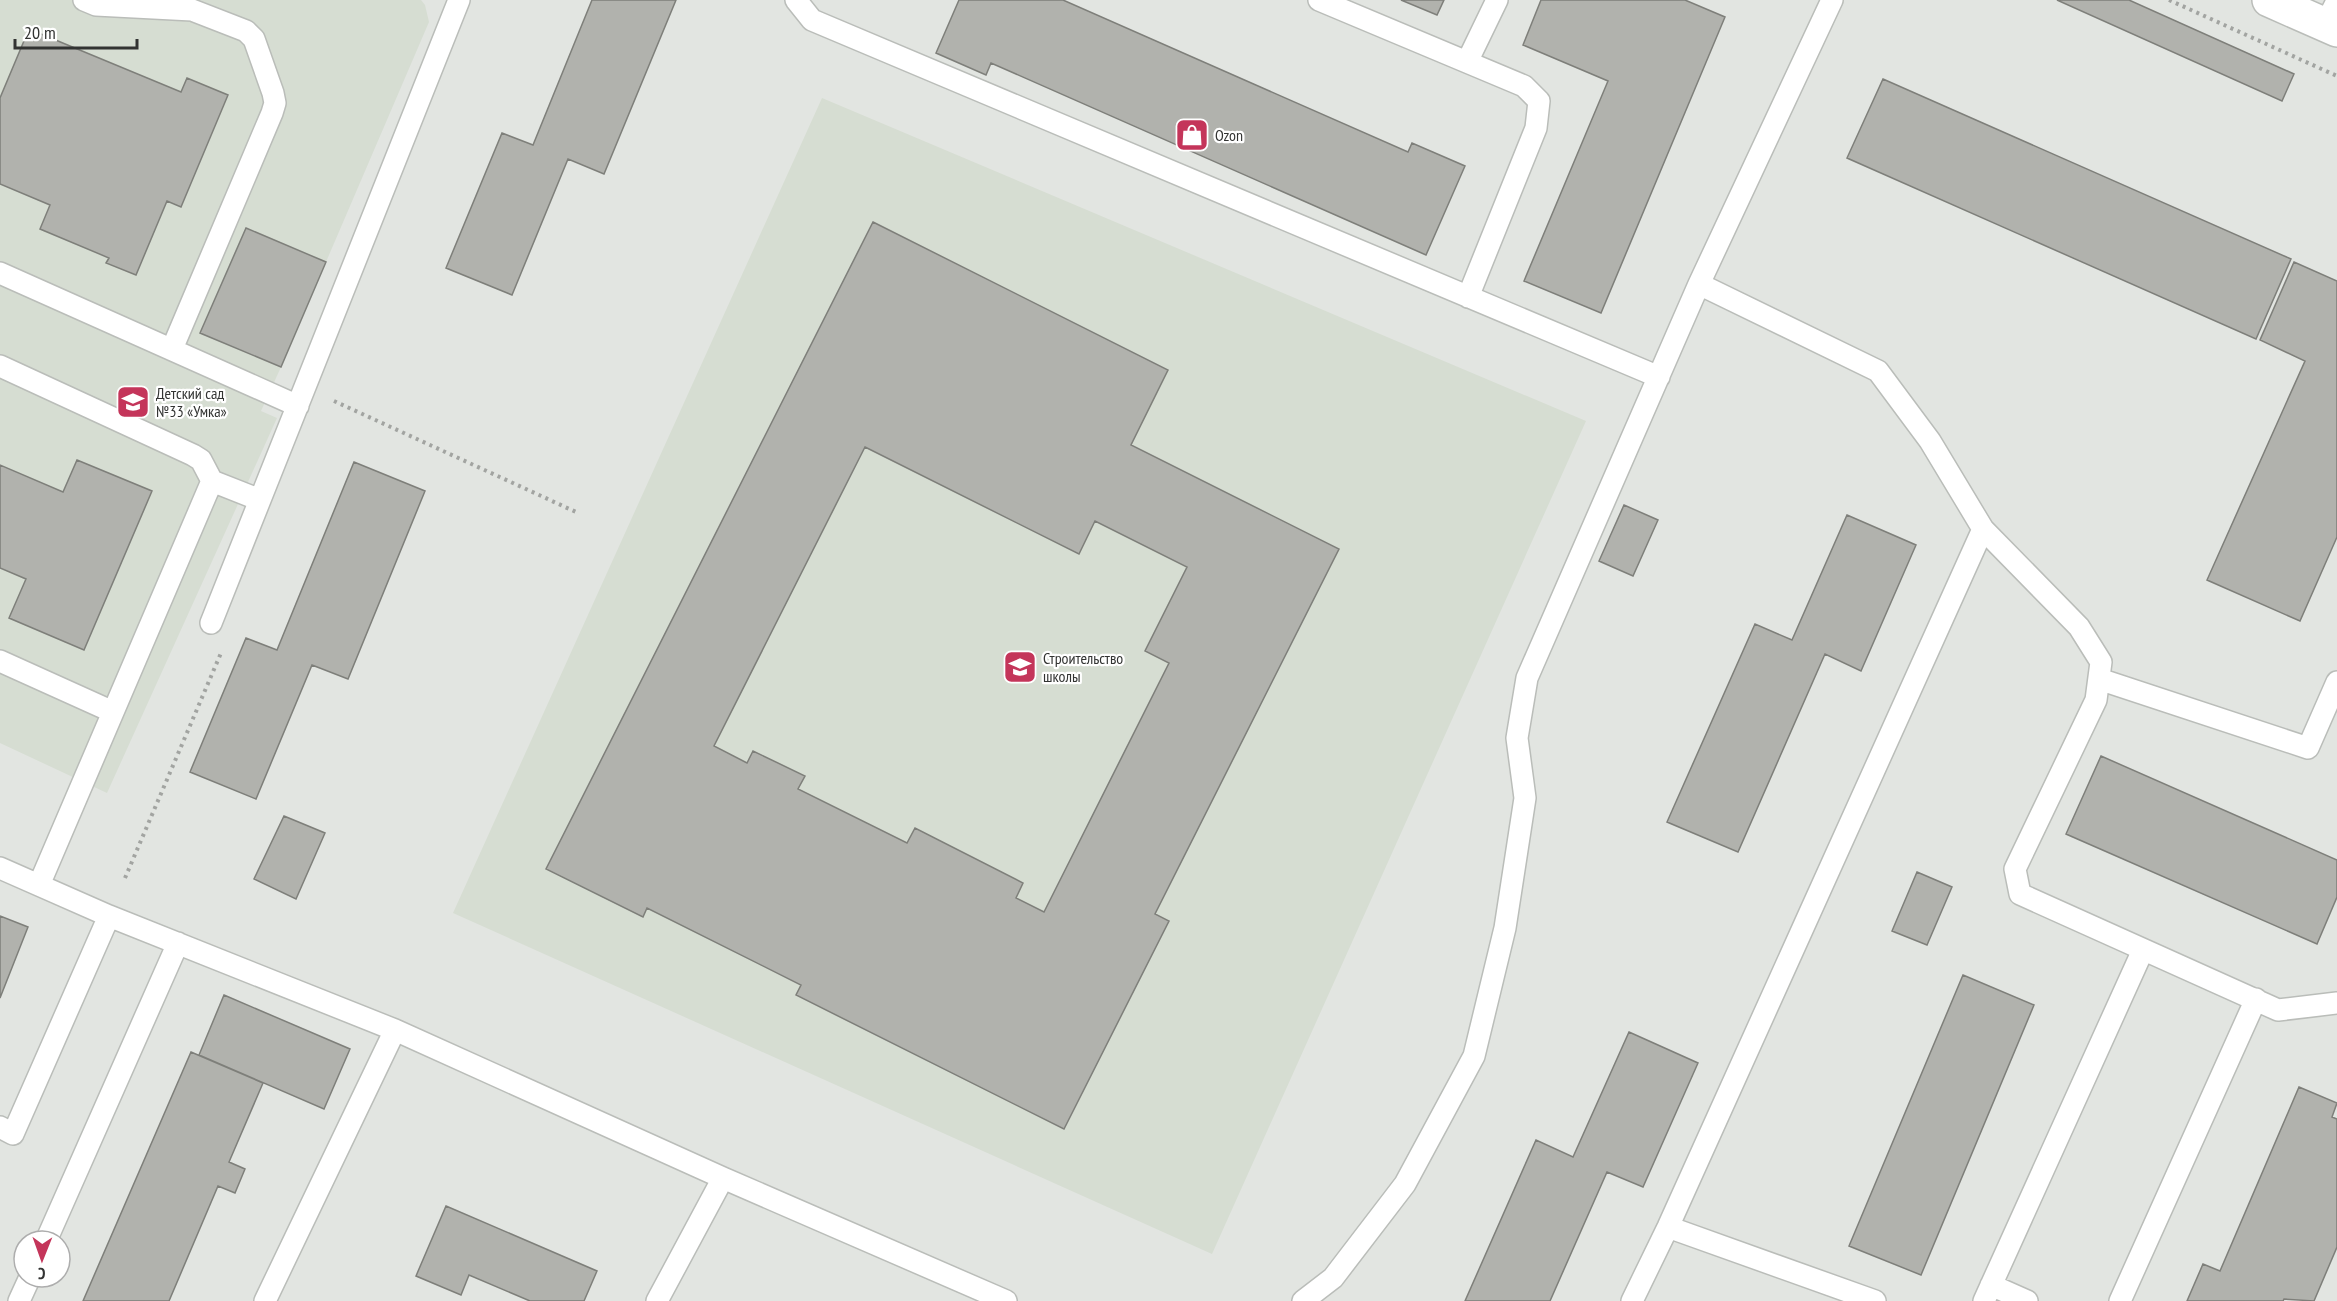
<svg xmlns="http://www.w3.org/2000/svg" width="2337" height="1301" font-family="'PT Sans Narrow',sans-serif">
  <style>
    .built { fill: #d6ddd2 }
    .building { fill: #b1b2ad; stroke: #7e7f7a; stroke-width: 1.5; fill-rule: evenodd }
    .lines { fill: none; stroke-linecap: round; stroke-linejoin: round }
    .lane-casing { stroke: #babdb9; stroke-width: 24 }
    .street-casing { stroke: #babdb9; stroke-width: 36 }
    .path { stroke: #a2a4a1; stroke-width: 4; stroke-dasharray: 3 4.5; stroke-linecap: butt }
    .lane { stroke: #fff; stroke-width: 21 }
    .street { stroke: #fff; stroke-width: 33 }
    .labels { text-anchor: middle; stroke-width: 4.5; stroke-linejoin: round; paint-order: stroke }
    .poi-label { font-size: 16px; fill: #323332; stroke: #fff; text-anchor: start }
  </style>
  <rect width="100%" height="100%" fill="#e2e5e1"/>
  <!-- built -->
  <path class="built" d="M0,0h421l4,5 4,17 -103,240 -80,-34 -45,104 80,35 -20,44 16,7 -170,375 -107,-50z
    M822,98l764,323 -374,833 -759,-341z"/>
  <!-- building -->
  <path class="building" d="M592,0h84l-72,174 -36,-15 -56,136 -66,-27 56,-135 31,12z
    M959,0h104l345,152 4,-9 53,23 -39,89 -435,-192 -5,12 -50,-22z
    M1401,0h43l-7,15z
    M1541,0h144l40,17 -124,296 -77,-32 84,-200 -85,-36z
    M2057,0h72l165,74 -12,27z
    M29,29l152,63 6,-14 41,17 -47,112 -14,-6 -31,74 -30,-12 3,-5 -69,-29 10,-24 -50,-21v-86z
    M1883,79l408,180 -35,80 -409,-181z
    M873,222l295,148 -37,75 208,104 -184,365 14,7 -105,208 -268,-134 5,-10 -154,-77 -4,9 -97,-48zM865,447l214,107 16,-33 92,46 -42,84 24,12 -125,249 -28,-14 7,-15 -108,-55 -8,15 -109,-54 7,-13 -52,-25 -6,12 -33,-17z
    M246,228l80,34 -45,105 -81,-34z
    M2294,262l43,19v256l-37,84 -93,-41 98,-219 -45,-21z
    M77,460l75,31 -68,159 -75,-32 17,-39 -26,-11v-103l63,27z
    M354,462l71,29 -77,188 -36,-14 -56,134 -66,-27 56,-134 31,12z
    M1624,505l34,15 -25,56 -34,-15z
    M1847,515l69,30 -55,126 -36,-17 -87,198 -71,-30 88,-198 37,16z
    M2101,756l236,104v37l-20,47 -251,-110z
    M284,816l41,17 -29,66 -42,-20z
    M1917,872l35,15 -25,58 -35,-14z
    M0,916l28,11 -28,71z
    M1963,975l71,30 -113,270 -72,-29z
    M224,995l126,54 -26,60 -125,-54z
    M1629,1032l69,31 -55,124 -36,-15 -57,129h-85l71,-161 37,17z
    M191,1052l72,31 -34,79 16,7 -10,24 -17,-7 -49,115h-86z
    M2299,1087l38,16 -5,14 5,2v128l-23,54 -30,-2 -1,2h-96l16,-37 17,7z
    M446,1206l151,65 -13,30h-54l-61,-26 -8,20 -45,-19z"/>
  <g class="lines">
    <defs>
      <path id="lane" d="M84,0l12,5 96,5 54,21 8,8 19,54 2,10 -3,10 -100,236
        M796,0l16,20 847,357
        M1319,0l205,86 15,15 -3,27 -68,169
        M2325,25l12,-24
        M1467,62l30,-62
        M0,273l298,133
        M1699,284l179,87 52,70 53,88 96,98 22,35 -5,38 -81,169 5,25 258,116 59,-7
        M0,366l193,89 8,5 11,21
        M211,623l248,-623
        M0,661l113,51
        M2099,679l209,69 29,-66
        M0,868l109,48 286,114 328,148 283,123
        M39,885l173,-404 48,19
        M0,1127l13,7 96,-218
        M1668,1227l207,74
        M46,1241l132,-298
        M1991,1285l36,16
        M19,1301l11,-24
        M265,1301l130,-271
        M657,1301l66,-123
        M1303,1301l30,-23 72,-94 69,-128 31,-128 20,-130 -8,-60 10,-60 172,-394 133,-284
        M1632,1301l36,-74 315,-698
        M1984,1301l159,-351
        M2120,1301l136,-302"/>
      <path id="street" d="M2269,0l68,30"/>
    </defs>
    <!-- lane casing -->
    <use href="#lane" class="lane-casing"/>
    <!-- street casing -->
    <use href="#street" class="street-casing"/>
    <!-- path -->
    <path class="path" d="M2169,0l168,76
      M334,401l242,111
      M125,878l96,-225"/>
    <!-- lane -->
    <use href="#lane" class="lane"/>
    <!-- street -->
    <use href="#street" class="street"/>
  </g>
  <!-- icons -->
  <defs>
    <symbol id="shop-square" viewBox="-11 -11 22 22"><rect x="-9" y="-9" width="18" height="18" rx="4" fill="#c4355a" stroke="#fff"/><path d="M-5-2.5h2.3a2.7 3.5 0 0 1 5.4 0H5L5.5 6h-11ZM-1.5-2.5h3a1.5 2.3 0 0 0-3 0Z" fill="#fff"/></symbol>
    <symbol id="school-square" viewBox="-11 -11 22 22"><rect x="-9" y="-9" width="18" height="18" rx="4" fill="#c4355a" stroke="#fff"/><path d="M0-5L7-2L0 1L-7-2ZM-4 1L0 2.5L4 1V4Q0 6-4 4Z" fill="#fff"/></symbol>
  </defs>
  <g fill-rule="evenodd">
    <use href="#shop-square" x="1173" y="116" width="38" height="38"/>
    <use href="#school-square" x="114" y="383" width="38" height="38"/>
    <use href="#school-square" x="1001" y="648" width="38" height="38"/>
  </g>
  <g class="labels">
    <!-- poi labels -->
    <g class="poi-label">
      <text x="1215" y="141">Ozon</text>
      <text x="156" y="399">Детский сад<tspan x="156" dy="18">№33 «Умка»</tspan></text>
      <text x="1043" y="664">Строительство<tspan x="1043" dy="18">школы</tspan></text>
    </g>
  </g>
  <!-- north arrow -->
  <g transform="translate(42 1259) rotate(181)"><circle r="28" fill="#ffffff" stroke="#adadad" stroke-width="1.5"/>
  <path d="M0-4.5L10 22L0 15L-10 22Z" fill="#c4355a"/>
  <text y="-9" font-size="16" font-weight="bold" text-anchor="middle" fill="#323332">С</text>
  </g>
  <!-- scale -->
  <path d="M15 39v9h122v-9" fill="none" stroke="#323332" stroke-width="3"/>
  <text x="24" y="39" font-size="18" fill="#323332" stroke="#ffffff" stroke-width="4.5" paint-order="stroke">20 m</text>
</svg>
